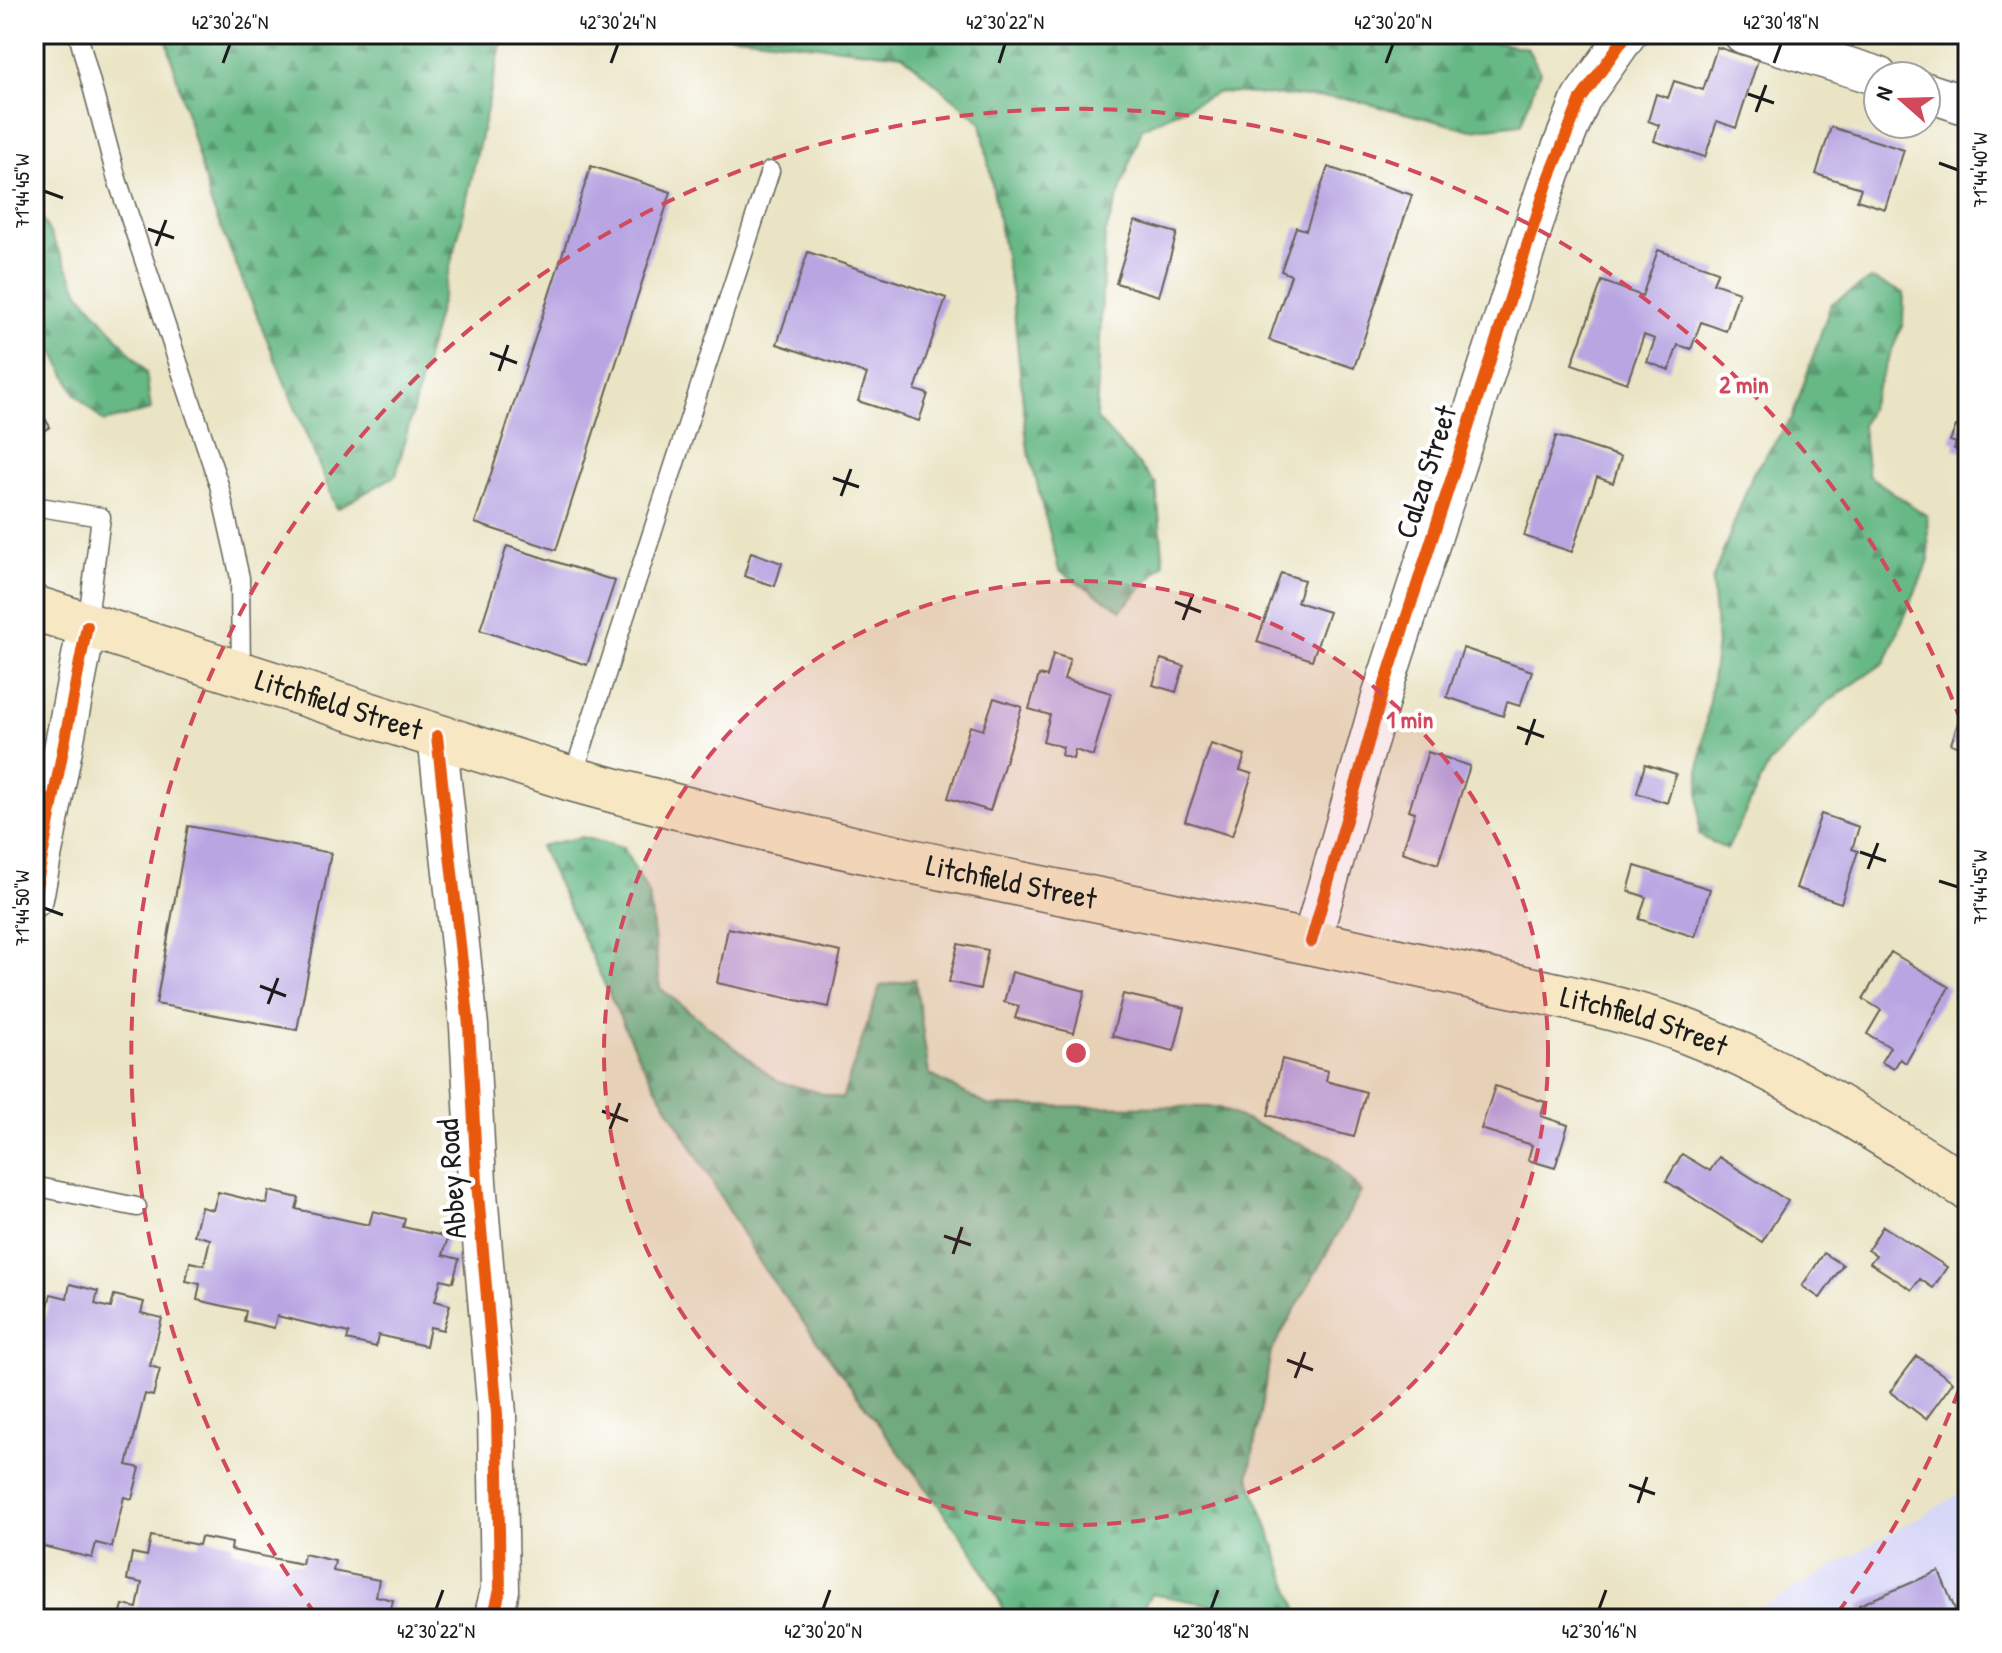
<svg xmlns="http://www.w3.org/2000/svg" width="2002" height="1653" font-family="'Patrick Hand',sans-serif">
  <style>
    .built { fill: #d7d7f8 }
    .forest { fill: url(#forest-firs); stroke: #416a50; stroke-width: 2 }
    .building { fill: #b8a5e2 }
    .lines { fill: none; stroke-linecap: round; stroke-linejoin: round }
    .service-casing { stroke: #646257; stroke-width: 21 }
    .minor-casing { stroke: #646257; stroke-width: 41 }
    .secondary-casing { stroke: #646257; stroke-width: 47 }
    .service { stroke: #fff; stroke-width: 18 }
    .minor { stroke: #fff; stroke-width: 38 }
    .secondary { stroke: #f7e8c3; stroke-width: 44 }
    .cycleway-casing { stroke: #fff; stroke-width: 17 }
    .cycleway { stroke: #e8590c; stroke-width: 12 }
    .ticks { fill: none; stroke: #1c1c1c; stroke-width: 3 }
    .ring { fill: none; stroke: #d1495b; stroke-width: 4; stroke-dasharray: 14 10 }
    .labels { text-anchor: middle; stroke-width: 8; stroke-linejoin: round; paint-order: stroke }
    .street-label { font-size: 30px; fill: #1c1c1c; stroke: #fff }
    .centre { fill: #d1495b; stroke: #fff; stroke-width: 4 }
    .ring-label { font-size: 24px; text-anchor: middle; font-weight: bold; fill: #d1495b; stroke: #fff; stroke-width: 8; stroke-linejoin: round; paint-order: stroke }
    .neatline { fill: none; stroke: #1c1c1c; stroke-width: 3 }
    .ticks-label { font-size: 20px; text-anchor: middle; fill: #1c1c1c }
  </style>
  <defs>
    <pattern id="forest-firs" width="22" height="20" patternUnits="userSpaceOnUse" patternTransform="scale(2)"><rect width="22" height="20" fill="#66b885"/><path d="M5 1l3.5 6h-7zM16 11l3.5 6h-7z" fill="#53956c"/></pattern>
  </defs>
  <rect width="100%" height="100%" fill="#fff"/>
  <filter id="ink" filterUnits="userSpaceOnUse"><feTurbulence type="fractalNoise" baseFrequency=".0125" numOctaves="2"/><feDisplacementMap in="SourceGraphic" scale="16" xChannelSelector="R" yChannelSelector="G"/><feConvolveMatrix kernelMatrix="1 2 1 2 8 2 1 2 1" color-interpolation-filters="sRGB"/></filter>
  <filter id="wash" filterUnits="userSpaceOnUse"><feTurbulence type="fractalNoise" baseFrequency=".006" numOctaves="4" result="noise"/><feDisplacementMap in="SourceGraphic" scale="32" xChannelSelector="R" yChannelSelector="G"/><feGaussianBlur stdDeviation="1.8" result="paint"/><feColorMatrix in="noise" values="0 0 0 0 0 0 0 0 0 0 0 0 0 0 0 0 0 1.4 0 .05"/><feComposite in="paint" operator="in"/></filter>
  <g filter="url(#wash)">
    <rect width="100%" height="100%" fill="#eae4c4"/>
    <!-- built -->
    <path class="built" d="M1968,1489v130h-227z"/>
    <!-- forest -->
    <path class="forest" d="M165,34h350l-13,7 -40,180 -66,254 -59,34 -126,-305z
      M718,34h726l83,14 13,23 -19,53 -50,6 -122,-31 -130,-7 -77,36 -37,107 -9,183 60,66 8,80 -43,46 -62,-40 -32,-126 -14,-143 -32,-179 -79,-67z
      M34,202l46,91 66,79 5,38 -47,12 -28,-27 -42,-83z
      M1871,279l33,14 -1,30 -41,103 6,49 59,41 2,44 -44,102 -59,41 -57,61 -42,86 -28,-15v-65l18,-125 -5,-64 41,-108 39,-55 39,-114z
      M582,837l41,11 26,46 11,94 117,93 65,18 38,-113 35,-7 14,95 60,32 228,1 113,50 31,35 -90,160 -22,124 52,143h-52l-8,-9 -90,-16 -15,25h-127l-36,-67 -212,-287 -122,-207 -99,-212z"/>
    <g id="blocks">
      <!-- building -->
      <path class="building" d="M1717,47l41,13 -22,68 -19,-7 -12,36 -51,-16 5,-16 -11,-4 8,-27 12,4 6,-17 29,9z
        M1831,127l73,23 -19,59 -28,-9 4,-12 -45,-14z
        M591,166l80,26 -115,358 -81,-27z
        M1328,167l84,28 -58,173 -85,-28 22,-65 -10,-4 15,-44 10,3z
        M1135,221l42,12 -18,63 -43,-13z
        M1658,250l60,21 -5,12 26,9 -13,39 -25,-9 -10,27 -13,-4 -9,25 -22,-8 8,-23 -11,-4 -17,48 -55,-19 30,-83 40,15z
        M808,252l138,46 -31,92 13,4 -9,27 -61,-20 9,-27 -90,-30z
        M34,400l16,27 -16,10z
        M1968,413v41l-14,-5 2,-6 -6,-2 6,-15 6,2z
        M1556,436l65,21 -8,26 -16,-6 -25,75 -48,-16z
        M507,546l108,35 -28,84 -107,-35z
        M751,552l31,11 -7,23 -31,-10z
        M1281,573l23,7 -7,22 32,10 -17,48 -55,-18z
        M1463,648l69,23 -12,35 -13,-4 -4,14 -56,-19z
        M1053,654l17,5 -6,20 47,14 -18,63 -18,-6 -2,9 -12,-4 2,-8 -20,-6 7,-26 -21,-6 10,-34 8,2z
        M1161,659l23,7 -8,26 -23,-7z
        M994,698l28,9 -32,104 -42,-13 22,-72 13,4z
        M1963,708l5,2v40l-17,-6z
        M1211,744l34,11 -5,15 12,4 -20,62 -47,-15z
        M1428,752l42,14 -32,98 -36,-12 13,-40 -6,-2z
        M1645,764l31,10 -9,29 -30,-10z
        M1821,814l38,13 -7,22 6,2 -17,52 -45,-15z
        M188,826l143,27 -34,177 -141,-26z
        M1635,866l75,23 -15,48 -56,-18 7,-22 -18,-6z
        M728,928l113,24 -12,55 -112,-24z
        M958,944l30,6 -8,39 -31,-7z
        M1891,952l58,35 -43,76 -6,-4 -6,10 -13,-7 9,-15 -23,-13 14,-24 -18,-11z
        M1012,972l73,19 -11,42 -59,-15 4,-12 -15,-4z
        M1123,994l62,14 -11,43 -62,-15z
        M1282,1059l46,12 -2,10 40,11 -12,45 -86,-22z
        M1495,1086l50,16 -4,14 27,9 -13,43 -27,-8 4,-15 -51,-16z
        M1682,1154l28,17 9,-14 69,44 -26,41 -96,-61z
        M269,1191l30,7 -3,11 73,16 4,-14 32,8 -2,8 45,10 -5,18 16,4 -6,23 -12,-3 -6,22 15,4 -7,25 -13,-3 -4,19 -48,-11 -2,12 -29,-7 2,-7 -72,-17 -3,12 -30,-7 2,-10 -49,-11 3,-16 -14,-3 4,-19 14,3 6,-26 -16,-4 7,-28 12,3 5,-18 49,12z
        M1883,1226l64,41 -14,21 -13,-9 -8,11 -42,-27 6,-8 -8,-5z
        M1824,1253l19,12 -23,33 -18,-12z
        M70,1284l28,7 -3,13 16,4 3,-13 30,7 -3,11 21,5 -12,48 10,3 -7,27 -8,-2 -18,71 13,3 -8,31 -8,-2 -12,50 -16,-4 -4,15 -58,-14v-201l4,1 13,-50 16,4z
        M1917,1356l36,26 -27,37 -36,-27z
        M151,1536l48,9 2,-8 31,6 -1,7 71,14 2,-10 31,7 -2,10 46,9 -3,16 17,4 -4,19h-270l4,-14 14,3 5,-25 -15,-3 5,-27 15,3z
        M1939,1571l20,48h-94l-6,-14z"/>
    </g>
  </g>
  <g filter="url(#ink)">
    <use href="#blocks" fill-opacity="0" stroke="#646257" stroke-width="2"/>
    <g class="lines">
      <defs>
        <path id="service" d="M78,34l38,142 103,309 21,93 1,96
          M34,506l67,11 -14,109
          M572,779l198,-608
          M34,1186l103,21"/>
        <path id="minor" d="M1743,34l135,42
          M1926,92l42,14
          M437,736l32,290 8,156 20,232 3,176 -7,29
          M34,898l53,-272
          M1311,942l73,-255 164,-506 33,-82 46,-65"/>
        <g id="secondary">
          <path id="s1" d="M34,608l538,171c230,64 463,108 697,155 70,14 140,29 209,44 60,13 121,25 179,43 113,37 211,104 311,167"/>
        </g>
      </defs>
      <!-- service casing -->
      <use href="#service" class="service-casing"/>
      <!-- minor casing -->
      <use href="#minor" class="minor-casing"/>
      <!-- secondary casing -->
      <use href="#secondary" class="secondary-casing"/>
      <!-- service -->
      <use href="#service" class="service"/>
      <!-- minor -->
      <use href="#minor" class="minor"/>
      <!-- secondary -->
      <use href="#secondary" class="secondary"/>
      <defs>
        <path id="cycleway" d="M437,736l32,290 8,156 20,232 3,176 -7,29
          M34,898l53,-272
          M1311,942l73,-255 164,-506 33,-82 46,-65"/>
      </defs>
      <!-- cycleway casing -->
      <use href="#cycleway" class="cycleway-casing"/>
      <!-- cycleway -->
      <use href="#cycleway" class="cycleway"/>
    </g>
  </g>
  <!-- ticks -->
  <path class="ticks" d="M223,63l7,-19M611,63l7,-19M999,63l6,-19M1386,63l7,-19M1774,63l7,-19M1748,94l26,9M1756,112l10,-27M1939,163l19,7M44,191l19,7M148,229l26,9M156,246l10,-26M490,353l27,10M499,371l9,-26M833,478l26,9M841,496l10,-27M1175,602l26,10M1183,620l10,-26M1517,727l27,10M1526,745l9,-26M1860,852l26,9M1868,869l10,-26M1939,881l19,6M44,908l19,7M260,986l26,10M268,1004l10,-26M602,1111l26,10M610,1129l10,-26M944,1236l27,9M953,1254l9,-27M1287,1360l26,10M1295,1378l10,-26M1629,1485l26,9M1638,1503l9,-26M436,1609l7,-19M823,1609l7,-19M1211,1609l7,-19M1599,1609l7,-19"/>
  <!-- distance rings -->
  <circle cx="1076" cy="1053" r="472" fill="#d1495b" fill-opacity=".12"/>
  <g class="ring">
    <circle cx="1076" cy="1053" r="472"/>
    <path d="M1967 1368A945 945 0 0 1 1836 1615M316 1615A945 945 0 1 1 1967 738"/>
  </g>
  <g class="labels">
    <!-- street labels -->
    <g class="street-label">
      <text transform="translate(1426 472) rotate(-72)" y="10">Calza Street</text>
      <text dy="10" stroke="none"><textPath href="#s1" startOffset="320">Litchfield Street</textPath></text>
      <text dy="10" stroke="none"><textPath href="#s1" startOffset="1016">Litchfield Street</textPath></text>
      <text dy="10" stroke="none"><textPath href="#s1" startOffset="1664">Litchfield Street</textPath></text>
      <text transform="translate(452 1179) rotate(-94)" y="10">Abbey Road</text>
    </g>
  </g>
  <circle cx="1076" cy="1053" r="12" class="centre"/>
  <g class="ring-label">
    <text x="1744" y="393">2 min</text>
    <text x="1410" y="728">1 min</text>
  </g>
  <!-- margin -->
  <rect width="2002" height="1653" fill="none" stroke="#fff" stroke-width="88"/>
  <!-- north arrow -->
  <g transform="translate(1902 100) rotate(290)"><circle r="38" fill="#ffffff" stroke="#a4a4a4" stroke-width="2"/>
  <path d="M0-6L14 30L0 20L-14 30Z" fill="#d1495b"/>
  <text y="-12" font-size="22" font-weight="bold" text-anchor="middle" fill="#1c1c1c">N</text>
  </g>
  <rect x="44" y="44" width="1914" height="1565" class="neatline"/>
  <g class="ticks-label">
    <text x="230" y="29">42°30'26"N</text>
    <text x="618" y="29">42°30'24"N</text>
    <text x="1005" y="29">42°30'22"N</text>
    <text x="1393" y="29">42°30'20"N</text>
    <text x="1781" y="29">42°30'18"N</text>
    <text transform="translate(1980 170) rotate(-90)" y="7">71°44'40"W</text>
    <text transform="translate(22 191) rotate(-90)" y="7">71°44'45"W</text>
    <text transform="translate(1980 887) rotate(-90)" y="7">71°44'45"W</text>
    <text transform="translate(22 908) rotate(-90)" y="7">71°44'50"W</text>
    <text x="436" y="1638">42°30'22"N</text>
    <text x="823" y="1638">42°30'20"N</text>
    <text x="1211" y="1638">42°30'18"N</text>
    <text x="1599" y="1638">42°30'16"N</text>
  </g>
</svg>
